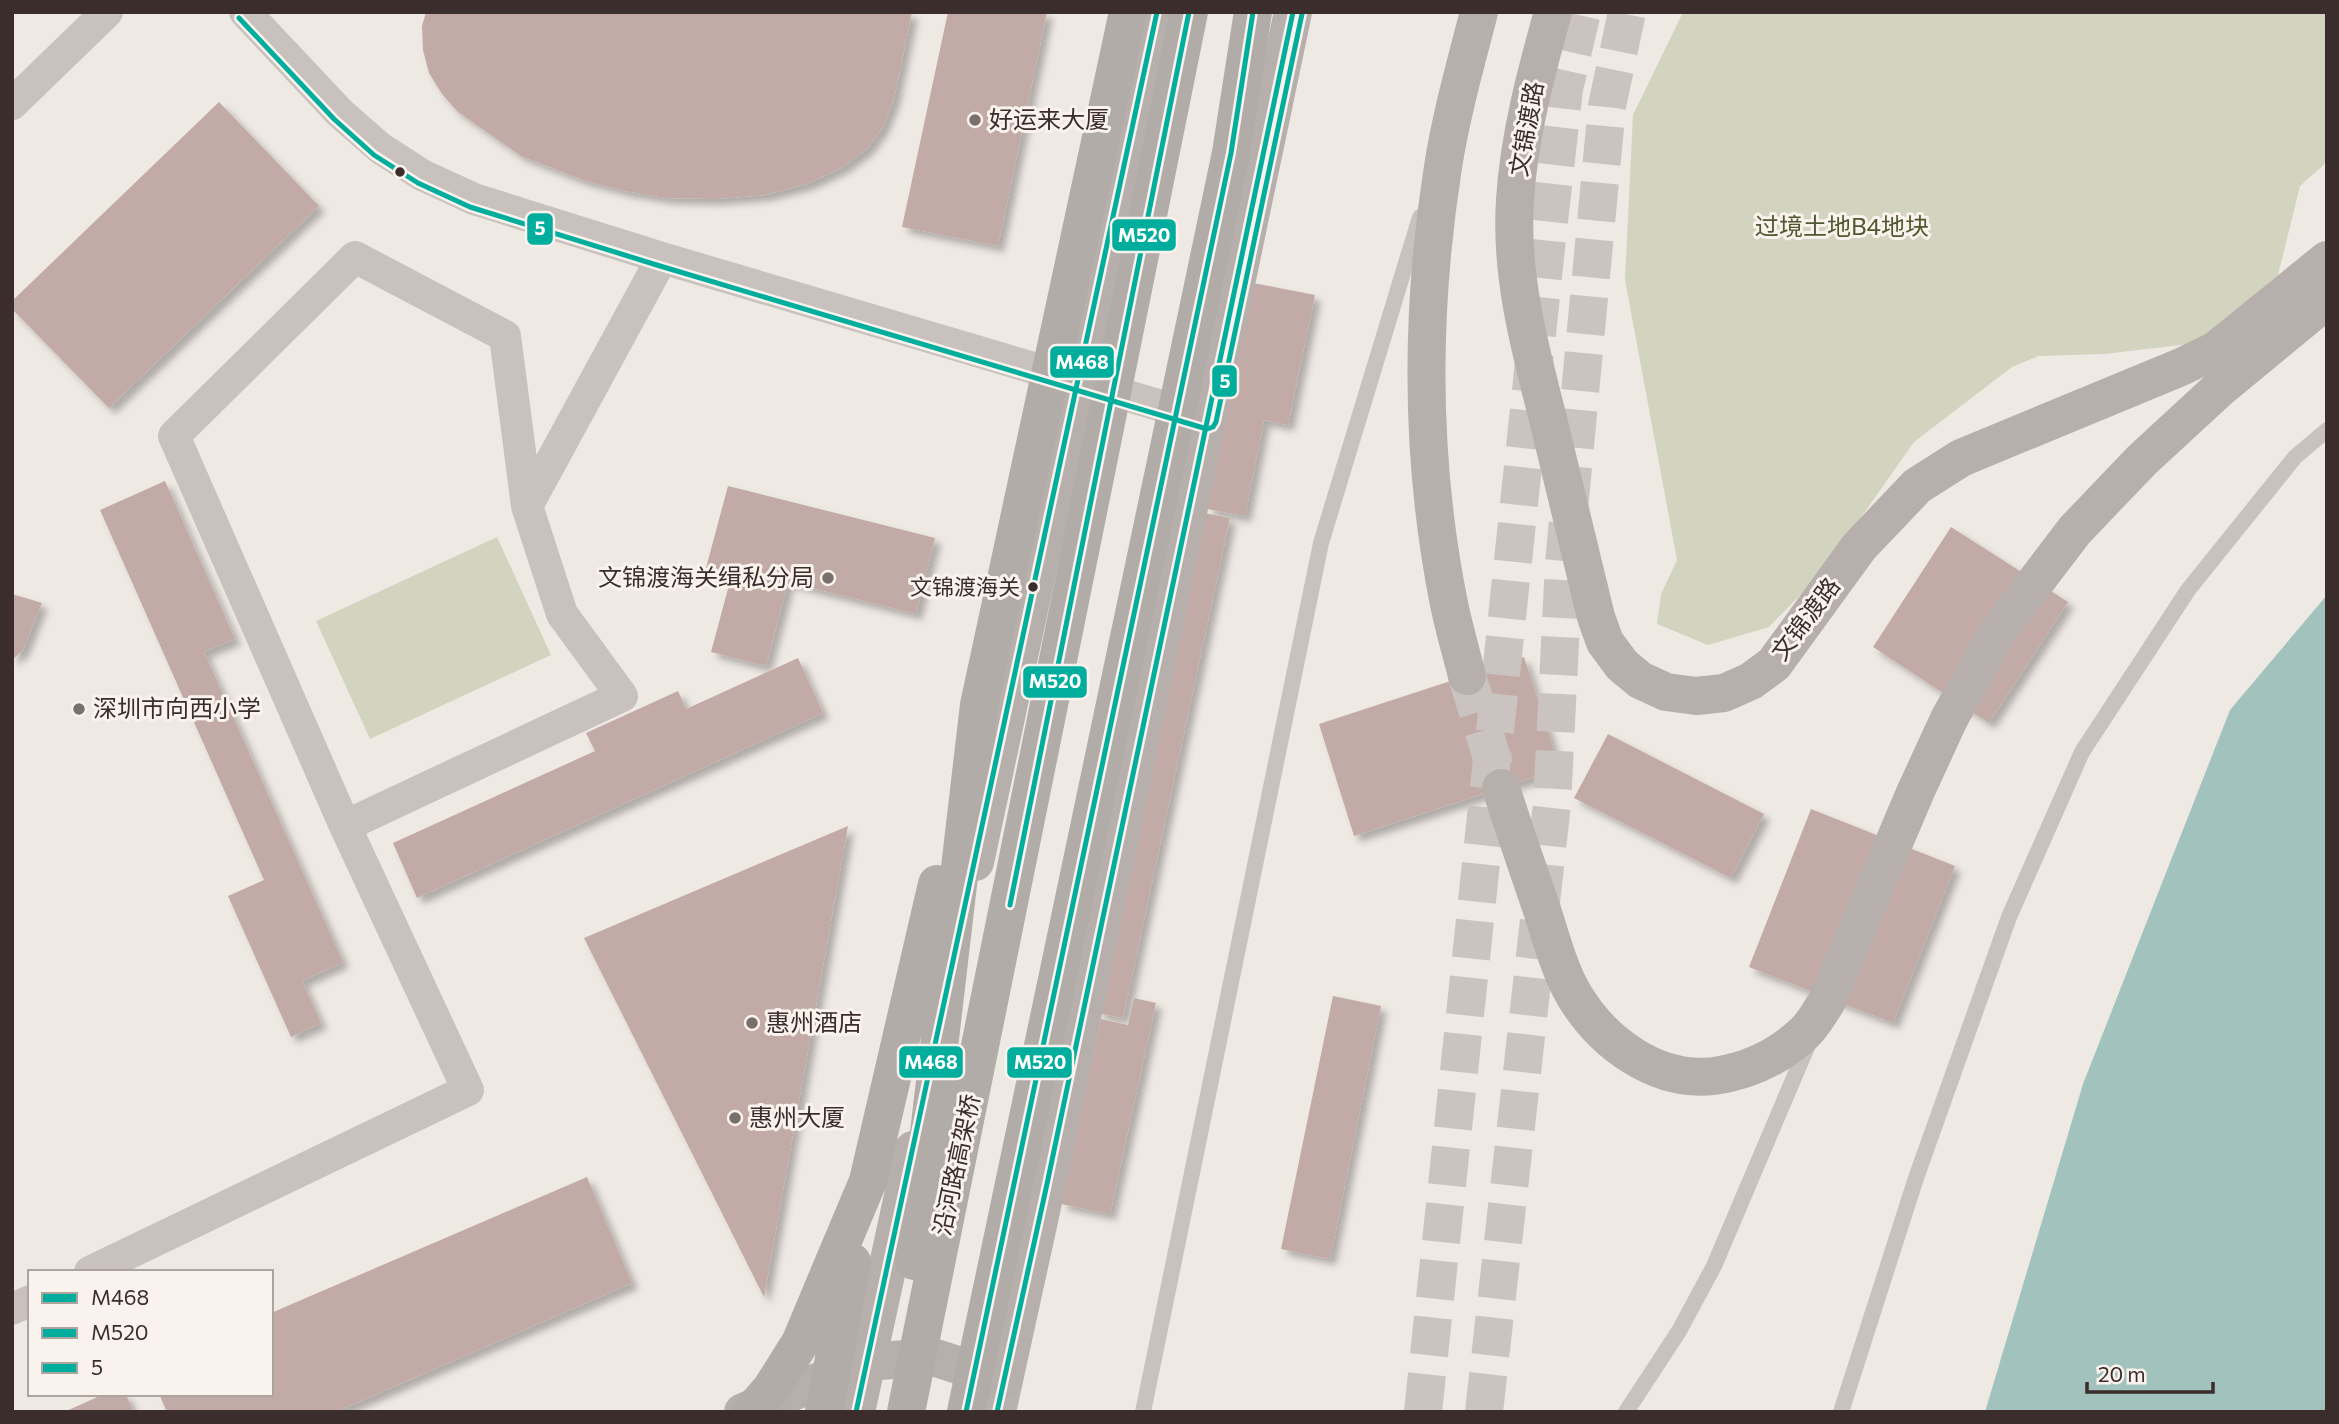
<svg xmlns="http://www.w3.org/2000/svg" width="2339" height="1424" font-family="Commissioner,'Noto Sans SC',sans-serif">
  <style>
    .green { fill: #d3d4bf }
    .water { fill: #a1c2bd }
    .building { fill: #c2aba6; filter: url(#shadow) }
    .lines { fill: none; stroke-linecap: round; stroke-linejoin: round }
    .primary-tunnel { stroke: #cbc3bf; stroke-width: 38; stroke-dasharray: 38 19; stroke-linecap: butt }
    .trunk-tunnel { stroke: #cbc3bf; stroke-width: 38; stroke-dasharray: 38 19; stroke-linecap: butt }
    .service { stroke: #c8c1bd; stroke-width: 16 }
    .minor { stroke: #c8c1bd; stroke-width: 32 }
    .secondary { stroke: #b9b1ae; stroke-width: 38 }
    .primary { stroke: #b7afac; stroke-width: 38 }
    .trunk-bridge { stroke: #b2aca8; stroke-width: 38 }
    .bus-1-casing { stroke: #faf2ed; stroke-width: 10 }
    .bus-2-casing { stroke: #faf2ed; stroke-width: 10 }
    .bus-3-casing { stroke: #faf2ed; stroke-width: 10 }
    .bus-1 { stroke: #01ad9c; stroke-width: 5 }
    .bus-2 { stroke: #01ad9c; stroke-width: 5 }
    .bus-3 { stroke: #01ad9c; stroke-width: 5 }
    .poi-dot { fill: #796f6c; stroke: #faf2ed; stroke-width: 2.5 }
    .bus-dot { fill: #3a2d2b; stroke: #faf2ed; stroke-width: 2.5 }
    .labels { text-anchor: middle; stroke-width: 6; stroke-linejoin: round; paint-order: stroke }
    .bus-label { font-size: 22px; fill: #3a2d2b; stroke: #faf2ed; text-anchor: end }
    .poi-label { font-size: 24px; fill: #3a2d2b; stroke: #faf2ed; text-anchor: start }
    .street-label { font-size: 24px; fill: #3a2d2b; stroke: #faf2ed }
    .park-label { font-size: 24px; fill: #4f582e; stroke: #faf2ed }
    .line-badge { stroke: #faf2ed; stroke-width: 2.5 }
    .badge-label { font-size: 19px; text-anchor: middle; font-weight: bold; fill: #fff }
  </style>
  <defs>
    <filter id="shadow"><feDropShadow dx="6" dy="6" stdDeviation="3.5" flood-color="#0004"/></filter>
  </defs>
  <rect width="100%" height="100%" fill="#efe9e4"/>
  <!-- green -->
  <path class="green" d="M1683,12h644v150l-27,24 -22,89 -80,68 -94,11 -65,2 -27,11 -98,75 -93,132 -52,53 -61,18 -51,-21 4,-30 16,-34 -52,-280 8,-165z
    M497,537l54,118 -181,84 -54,-118z"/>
  <!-- water -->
  <path class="water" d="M2327,595v817h-342l98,-328 147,-374z"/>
  <!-- building -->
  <path class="building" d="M426,12h486l-18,87 -11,28 -15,21 -25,19 -36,17 -42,11 -48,4 -50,-1 -42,-7 -42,-11 -62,-24 -63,-44 -16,-18 -13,-21 -6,-23 -1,-24z
    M948,12h99l-49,234 -96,-19z
    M219,102l100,104 -210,202 -97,-99v-8z
    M1253,283l62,12 -27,130 -24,-5 -19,96 -38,-7z
    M165,481l70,158 -31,13 139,310 -41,19 19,42 -30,14 -63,-141 36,-16 -164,-370z
    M728,486l207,52 -19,76 -128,-32 -22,84 -55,-14 21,-78 -26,-6z
    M1204,513l26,5 -107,500 -26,-5z
    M1951,527l117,75 -79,121 -116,-76z
    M12,594l30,9 -19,47 -11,10z
    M1524,657l36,112 -206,67 -35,-112z
    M798,658l25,55 -406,185 -24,-55 202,-92 -9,-18 92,-42 8,18z
    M1608,734l156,80 -33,64 -157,-80z
    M1811,809l144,57 -62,157 -144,-56z
    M848,826l-84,471 -180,-359z
    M1333,996l48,10 -51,253 -49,-10z
    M1134,998l22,5 -46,211 -49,-10 40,-185 27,6z
    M587,1177l45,106 -296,129h-169l-8,-18h112v-81z
    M104,1394h22l7,18h-69z"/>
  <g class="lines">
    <!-- primary-tunnel -->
    <path class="primary-tunnel" d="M1467,676l34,112"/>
    <!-- trunk-tunnel -->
    <path class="trunk-tunnel" d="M1423,1412l124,-1173 17,-150 18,-77
      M1484,1412l68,-608 12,-241 43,-457 20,-94"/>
    <!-- service -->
    <path class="service" d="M1143,1412l178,-869 99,-326
      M1626,1412l53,-81 35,-65 96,-226
      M1841,1412l75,-234 93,-261 73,-165 106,-162 107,-133 32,-27"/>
    <!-- minor -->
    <path class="minor" d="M245,12l95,101 40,35 42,27 52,24 188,59 537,159
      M12,104l95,-92
      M527,506l135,-248
      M90,1272l378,-182 -123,-264 -171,-390 181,-179 150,79 22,170 35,108 60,82 -277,130
      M12,1309l18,-8"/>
    <!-- secondary -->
    <path class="secondary" d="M997,1412l7,-32"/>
    <!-- primary -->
    <path class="primary" d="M1553,12c-17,61 -34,124 -38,188 -5,73 14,145 32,215 16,67 33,135 49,202l9,25 17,23 18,15 26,12 30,4 28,-3 27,-12 23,-17 85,-117 58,-61 44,-28 220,-91 35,-17 111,-90
      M1467,676c-6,-24 -13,-48 -18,-72 -29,-145 -29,-291 -6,-437 8,-52 23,-104 36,-155
      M1501,788c13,41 27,81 41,122 9,28 17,59 32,85 28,47 82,88 140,81 34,-5 65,-19 90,-43 9,-8 15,-20 22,-30l89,-210 34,-74 49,-88 77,-101 67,-70 78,-72 107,-88
      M975,862l182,-850
      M1004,1380l43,-196 246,-1172
      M743,1412l124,-50 66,-5 71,23
      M856,1412l57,-262"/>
    <!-- trunk-bridge -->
    <path class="trunk-bridge" d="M914,1261l65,-556 149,-693
      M751,1412l20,-23 29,-46 68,-162 69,-297
      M824,1412l28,-150
      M906,1412l283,-1400
      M966,1412l265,-1259 22,-141"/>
    <defs>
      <path id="bus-1" d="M856,1412l301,-1400
        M997,1412l50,-228 246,-1172"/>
      <path id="bus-2" d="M1010,905l179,-893
        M966,1412l265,-1259 22,-141"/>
      <path id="bus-3" d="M239,18l95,101 40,36 44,28 52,24 190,59 547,163 6,-2 3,-5 86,-408"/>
    </defs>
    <!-- bus-1 casing -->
    <use href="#bus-1" class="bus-1-casing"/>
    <!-- bus-2 casing -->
    <use href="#bus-2" class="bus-2-casing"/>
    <!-- bus-3 casing -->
    <use href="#bus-3" class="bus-3-casing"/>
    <!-- bus-1 -->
    <use href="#bus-1" class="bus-1"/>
    <!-- bus-2 -->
    <use href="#bus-2" class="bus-2"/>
    <!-- bus-3 -->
    <use href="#bus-3" class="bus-3"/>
  </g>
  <!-- markers -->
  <g class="poi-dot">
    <circle cx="975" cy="120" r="7"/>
    <circle cx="828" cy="578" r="7"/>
    <circle cx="79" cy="709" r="7"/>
    <circle cx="752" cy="1023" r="7"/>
    <circle cx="735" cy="1118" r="7"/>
  </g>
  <g class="bus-dot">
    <circle cx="400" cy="172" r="6"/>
    <circle cx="1033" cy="587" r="6"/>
  </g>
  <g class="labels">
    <!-- bus labels -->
    <g class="bus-label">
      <text x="1020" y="595">文锦渡海关</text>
    </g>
    <!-- poi labels -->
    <g class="poi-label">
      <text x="989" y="128">好运来大厦</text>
      <text x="814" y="586" text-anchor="end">文锦渡海关缉私分局</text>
      <text x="93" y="717">深圳市向西小学</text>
      <text x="766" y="1031">惠州酒店</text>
      <text x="749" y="1126">惠州大厦</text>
    </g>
    <!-- street labels -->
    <g class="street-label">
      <text transform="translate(1527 129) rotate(-80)" y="8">文锦渡路</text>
      <text transform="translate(1806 619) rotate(-53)" y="8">文锦渡路</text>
      <text transform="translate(957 1165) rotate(-78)" y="8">沿河路高架桥</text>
    </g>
    <!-- park labels -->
    <g class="park-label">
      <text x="1842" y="235">过境土地B4地块</text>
    </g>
  </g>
  <g class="line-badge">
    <rect x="526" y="212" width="28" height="34" rx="7" fill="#01ad9c"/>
    <rect x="1111" y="218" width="66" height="34" rx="7" fill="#01ad9c"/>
    <rect x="1049" y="345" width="66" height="34" rx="7" fill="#01ad9c"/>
    <rect x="1211" y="364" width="27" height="34" rx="7" fill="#01ad9c"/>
    <rect x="1022" y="665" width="66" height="34" rx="7" fill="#01ad9c"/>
    <rect x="898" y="1045" width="66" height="34" rx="7" fill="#01ad9c"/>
    <rect x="1006" y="1046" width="67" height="33" rx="7" fill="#01ad9c"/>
  </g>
  <g class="badge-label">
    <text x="540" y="235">5</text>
    <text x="1144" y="242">M520</text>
    <text x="1082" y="369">M468</text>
    <text x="1225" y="388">5</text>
    <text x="1055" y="688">M520</text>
    <text x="931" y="1069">M468</text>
    <text x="1040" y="1069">M520</text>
  </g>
  <!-- border -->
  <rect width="2339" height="1424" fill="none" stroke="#3a2d2b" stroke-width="28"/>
  <!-- legend -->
  <rect x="28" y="1270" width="245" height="126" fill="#faf2ed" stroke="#ada39f" stroke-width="2"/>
  <rect x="42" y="1293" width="35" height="10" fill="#01ad9c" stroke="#ada39f" stroke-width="2"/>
  <text x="91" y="1305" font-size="21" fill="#3a2d2b">M468</text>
  <rect x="42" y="1328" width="35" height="10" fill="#01ad9c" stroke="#ada39f" stroke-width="2"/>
  <text x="91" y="1340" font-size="21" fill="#3a2d2b">M520</text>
  <rect x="42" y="1363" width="35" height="10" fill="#01ad9c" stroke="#ada39f" stroke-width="2"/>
  <text x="91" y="1375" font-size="21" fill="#3a2d2b">5</text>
  <!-- scale -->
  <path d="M2087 1382v10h126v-10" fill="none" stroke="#3a2d2b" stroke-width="3.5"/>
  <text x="2098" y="1382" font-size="21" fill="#3a2d2b" stroke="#faf2ed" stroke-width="5" paint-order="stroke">20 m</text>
</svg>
